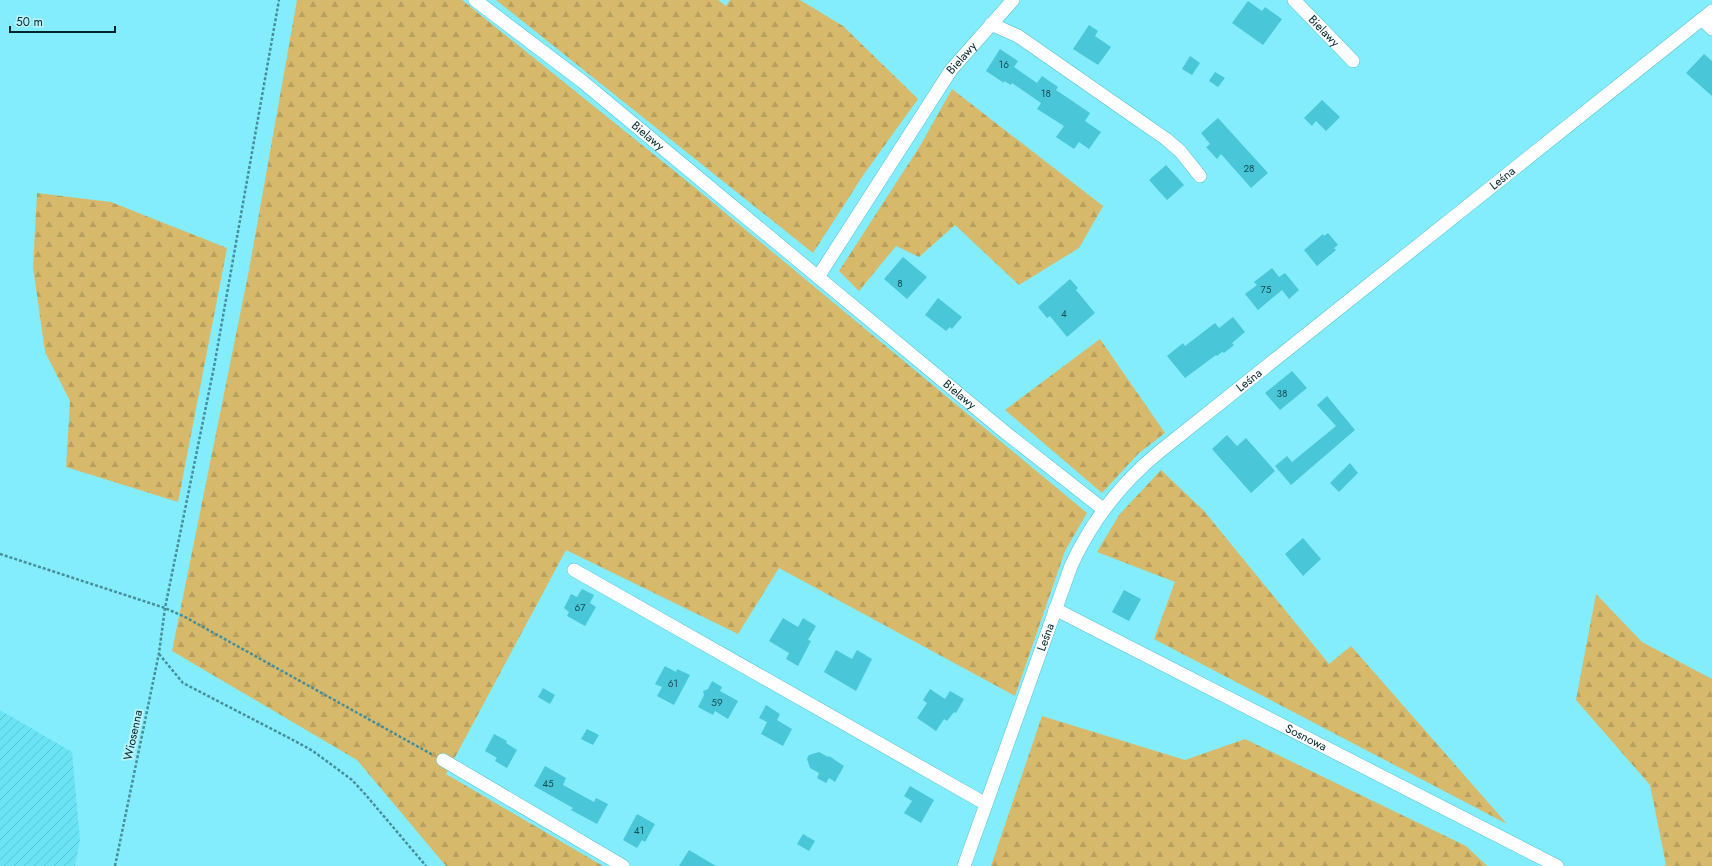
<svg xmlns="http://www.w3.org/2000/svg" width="1712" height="866" font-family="Jost,sans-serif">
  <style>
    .industrial { fill: url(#industrial-furrows) }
    .forest { fill: url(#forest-firs) }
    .building { fill: #49c6d7 }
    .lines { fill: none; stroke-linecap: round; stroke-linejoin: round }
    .minor-casing { stroke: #55c0d0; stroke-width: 14 }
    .path { stroke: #468e99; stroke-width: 2.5; stroke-dasharray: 3 2; stroke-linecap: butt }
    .minor { stroke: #fff; stroke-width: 13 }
    .labels { text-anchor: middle; stroke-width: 4; stroke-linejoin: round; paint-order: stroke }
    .number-label { font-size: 10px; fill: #144d55 }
    .street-label { font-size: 12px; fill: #02252a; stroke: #b9f4fd }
  </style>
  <defs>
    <pattern id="industrial-furrows" width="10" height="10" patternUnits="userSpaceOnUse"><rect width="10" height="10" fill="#6ae3f4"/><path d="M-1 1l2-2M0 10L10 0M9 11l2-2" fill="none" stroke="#5ac3d1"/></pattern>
    <pattern id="forest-firs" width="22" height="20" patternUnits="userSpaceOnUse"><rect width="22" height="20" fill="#d7b96c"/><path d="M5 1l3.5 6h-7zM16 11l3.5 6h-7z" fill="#b79f5e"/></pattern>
  </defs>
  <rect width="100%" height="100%" fill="#84edfd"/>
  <!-- industrial -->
  <path class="industrial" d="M0,710l72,42 8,88 -5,26h-75z"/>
  <!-- forest -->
  <path class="forest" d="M297,0h165l231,186 394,327 -22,38 -50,145 -236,-128 -41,66 -172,-84 -120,224 157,92h-157l-89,-106 -185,-109 77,-381z
    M496,0h222l8,6 4,-6h70l43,26 75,73 -54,75 -51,79z
    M952,89l151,117 -24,42 -60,37 -64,-60 -36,32 -23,-11 -37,45 -20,-20 81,-125z
    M37,193l74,9 116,46 -49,254 -112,-35 4,-66 -25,-49 -12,-85z
    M1100,339l65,94 -27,21 -36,39 -97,-83z
    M1161,470l43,41 125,153 22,-18 156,178 -353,-185 21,-57 -78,-30 22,-37z
    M1596,594l46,48 70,37v187h-49l3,-1 -16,-80 -74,-85z
    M1042,716l143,44 60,-21 221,107 21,20h-496z"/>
  <!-- building -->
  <path class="building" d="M1248,1l14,10 3,-4 17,12 -19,26 -31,-22z
    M1089,25l9,6 -3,5 16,11 -13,18 -25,-16z
    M1000,49l18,12 -4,6 23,16 5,-7 16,11 -2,3 34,23 -5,8 16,11 -12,17 -10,-7 -5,7 -18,-12 8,-11 -27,-17 4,-6 -29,-20 -1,2 -7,-4v2l-18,-12z
    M1704,54l8,7v35l-26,-23z
    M1190,56l10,7 -8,12 -10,-6z
    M1215,72l10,6 -7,9 -9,-6z
    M1322,100l18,17 -14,14 -10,-10 -4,5 -8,-8z
    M1218,118l50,55 -17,15 -30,-34 -4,5 -11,-12 4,-3 -9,-11z
    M1166,165l18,20 -17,15 -18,-20z
    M1328,233l10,12 -4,3 2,2 -19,16 -13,-16 19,-16 1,2z
    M903,257l24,20 -20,22 -23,-20z
    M1272,268l7,9 6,-4 14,17 -10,9 -7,-9 -24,20 -13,-16 12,-9 -3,-3z
    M1070,279l8,9 -2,2 19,23 -28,24 -17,-21 -3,2 -9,-11z
    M938,298l24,19 -10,12 -2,-2 -4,4 -21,-16z
    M1233,317l12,15 -13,11 2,2 -10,8 -2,-1 -5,4 -1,-1 -31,23 -18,-22 16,-13 2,3 30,-23 4,5z
    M1292,371l15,17 -27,22 -15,-17z
    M1327,396l28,34 -64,55 -16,-19 12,-10 5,6 44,-36 -19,-21z
    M1227,435l10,11 9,-8 29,33 -24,22 -39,-44z
    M1350,463l8,10 -19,19 -9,-9z
    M1303,538l18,21 -18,17 -18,-22z
    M582,589l12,6 -4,8 6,4 -11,19 -18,-10 2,-4 -5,-4 7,-14 6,3z
    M1124,590l17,9 -12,22 -17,-9z
    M783,618l15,9 5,-9 13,8 -8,14 3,1 -13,25 -12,-7 3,-6 -20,-12z
    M836,650l16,9 5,-9 15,9 -16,32 -32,-19z
    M665,666l11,6 1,-3 13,6 -16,30 -17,-9 5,-9 -7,-3z
    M712,681l10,6 -2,4 18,10 -10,18 -13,-8 -2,4 -15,-8 6,-12 -1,-4 5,-2z
    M543,688l12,7 -5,9 -12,-7z
    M930,689l15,10 5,-8 14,8 -8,14 -2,-1 -7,9 -3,-2 -8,12 -19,-13 10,-15 -4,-3z
    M766,705l14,9 -3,6 15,9 -9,17 -22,-12 6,-12 -8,-4z
    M587,729l12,6 -6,10 -12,-6z
    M494,734l13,7 -1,2 11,7 -10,18 -12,-7 2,-3 -12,-7z
    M819,752l9,5 1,-1 15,10 -9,16 -6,-4 -3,5 -9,-5 2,-5 -9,-5 -3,-9 2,-4z
    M545,766l21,12 -3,7 31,17 2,-4 12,6 -11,20 -26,-14 2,-2 -39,-22z
    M910,786l24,14 -13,23 -17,-10 8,-12 -8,-5z
    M637,814l18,10 -10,18 -3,-2 -5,8 -14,-8z
    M803,834l12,7 -6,10 -12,-7z
    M689,850l27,16h-37z"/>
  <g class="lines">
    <defs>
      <g id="minor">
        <path id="s1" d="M475,0l108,82 423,351 97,76"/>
        <path id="s2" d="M1294,0l59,61"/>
        <path d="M1702,19l10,10"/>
        <path d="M991,24l27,12 148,103 14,12 20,25"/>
        <path id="s3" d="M818,277l133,-207 62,-70"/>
        <path d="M574,570l412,234"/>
        <path id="s4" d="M1055,609l502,257"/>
        <path d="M443,760l180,106"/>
        <path id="s5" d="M964,866l107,-300c21,-46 49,-82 88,-114l553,-441"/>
      </g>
    </defs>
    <!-- minor casing -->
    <use href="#minor" class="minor-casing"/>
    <!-- path -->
    <path class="path" d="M0,554l165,54 20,9 248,138
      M159,654l24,29 110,57 20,11 39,29 13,14 61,72
      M115,866l44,-213 6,-45 49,-241 65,-367"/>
    <!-- minor -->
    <use href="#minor" class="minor"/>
  </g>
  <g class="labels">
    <!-- number labels -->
    <g class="number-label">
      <text x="1004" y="68">16</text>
      <text x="1046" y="97">18</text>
      <text x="1249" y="172">28</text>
      <text x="900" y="287">8</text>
      <text x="1266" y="293">75</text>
      <text x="1064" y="317">4</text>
      <text x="1282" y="397">38</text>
      <text x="580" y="611">67</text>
      <text x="673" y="687">61</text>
      <text x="717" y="706">59</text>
      <text x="548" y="787">45</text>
      <text x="639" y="834">41</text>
    </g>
    <!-- street labels -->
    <g class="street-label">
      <text dy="4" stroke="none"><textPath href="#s2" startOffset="43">Bielawy</textPath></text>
      <text dy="4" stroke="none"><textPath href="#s3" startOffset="262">Bielawy</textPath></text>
      <text dy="4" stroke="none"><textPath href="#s1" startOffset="220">Bielawy</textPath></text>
      <text dy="4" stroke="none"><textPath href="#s5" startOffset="903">Leśna</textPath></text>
      <text dy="4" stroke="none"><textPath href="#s5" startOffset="579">Leśna</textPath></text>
      <text dy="4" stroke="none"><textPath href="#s1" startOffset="625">Bielawy</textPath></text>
      <text dy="4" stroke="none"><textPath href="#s5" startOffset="243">Leśna</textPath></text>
      <text transform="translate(133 735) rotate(-78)" y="4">Wiosenna</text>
      <text dy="4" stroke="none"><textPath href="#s4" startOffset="282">Sosnowa</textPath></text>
    </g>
  </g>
  <!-- scale -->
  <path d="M10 26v6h105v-6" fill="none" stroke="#02252a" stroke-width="2"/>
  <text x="16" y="26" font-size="12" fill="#02252a" stroke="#b9f4fd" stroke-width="3" paint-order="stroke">50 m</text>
</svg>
